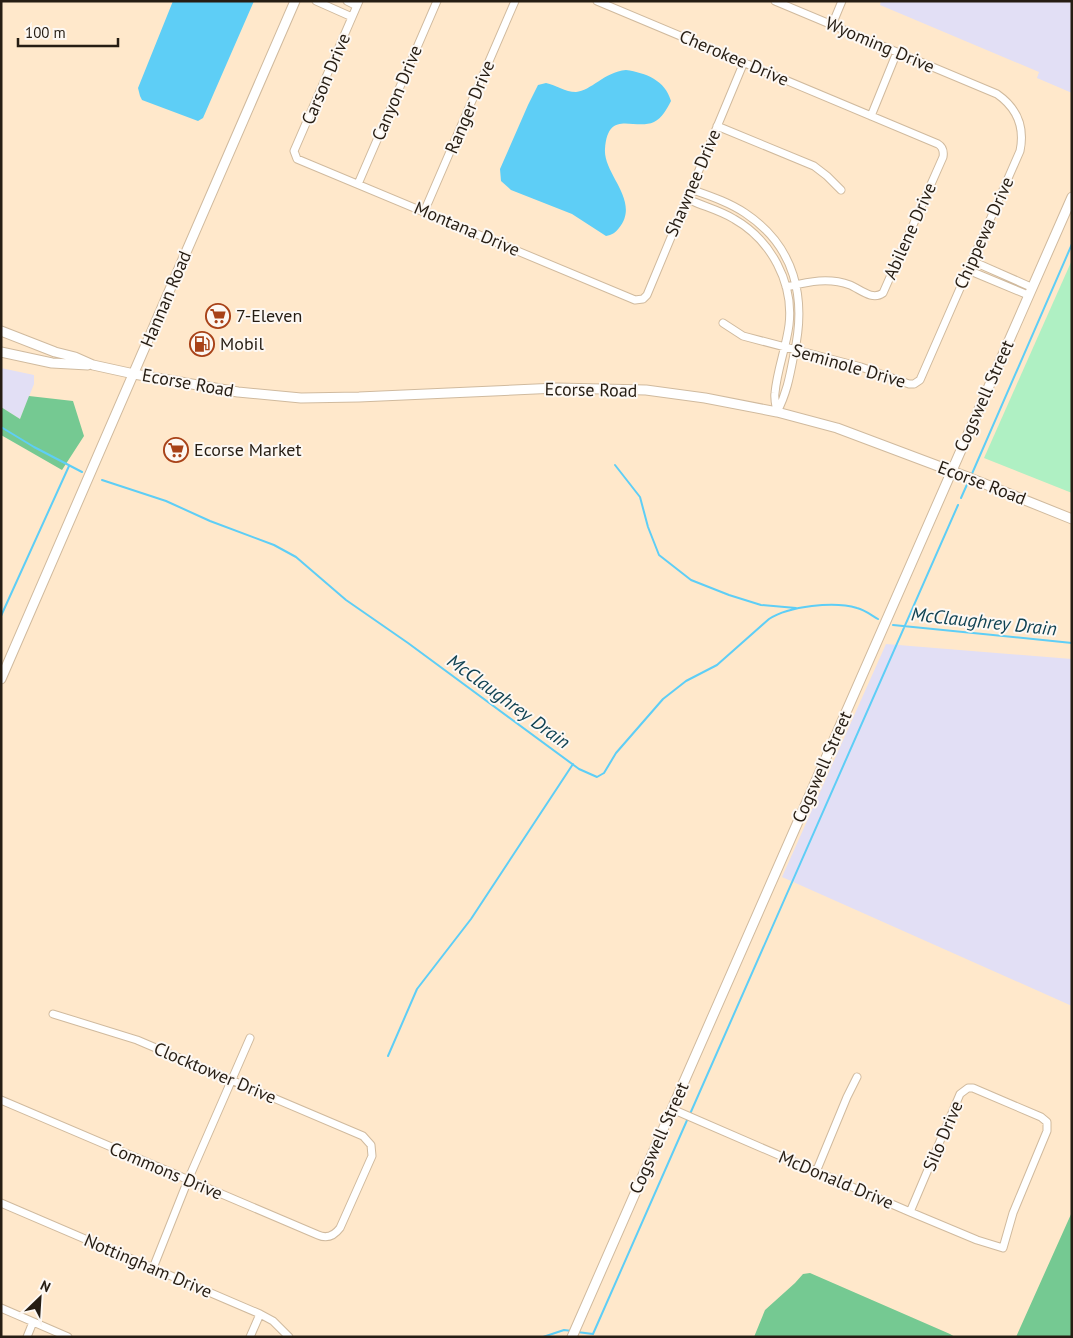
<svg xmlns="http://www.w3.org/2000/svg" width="1073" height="1338" font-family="'PT Sans',sans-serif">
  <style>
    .industrial { fill: #e2dff5 }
    .green { fill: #aff0c3 }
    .forest { fill: #75c992 }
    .water { fill: #5ecef6 }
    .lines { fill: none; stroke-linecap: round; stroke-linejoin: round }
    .stream { stroke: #5ecef6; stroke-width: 2 }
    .minor-casing { stroke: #d0ba9e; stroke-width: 9 }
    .tertiary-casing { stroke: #d0ba9e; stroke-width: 11 }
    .secondary-casing { stroke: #d0ba9e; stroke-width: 11 }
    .minor { stroke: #fff; stroke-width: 7 }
    .tertiary { stroke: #fff; stroke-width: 9 }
    .secondary { stroke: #fff; stroke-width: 9 }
    .labels { text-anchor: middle; stroke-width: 4; stroke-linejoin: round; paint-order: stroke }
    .street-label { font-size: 18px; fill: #261d13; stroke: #fdf8f3 }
    .poi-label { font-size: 18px; fill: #261d13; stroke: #fdf8f3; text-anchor: start }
    .water-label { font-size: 19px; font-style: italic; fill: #114353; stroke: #fdf8f3 }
  </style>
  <rect width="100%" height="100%" fill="#ffe8cb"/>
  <!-- industrial -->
  <path class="industrial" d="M881,1h191v92l-35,-15 2,-6 -159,-67z
    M1,368l33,7v9l-14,35 -19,-12z
    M886,644l186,15v347l-290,-129z"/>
  <!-- green -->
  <path class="green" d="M1072,260v233l-88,-35z"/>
  <!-- forest -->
  <path class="forest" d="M29,396l44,5 11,35 -22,34 -61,-35v-28l19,12z
    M1072,1212v125h-56z
    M810,1273l140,61 5,3h-201l11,-27 30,-27 8,-9z"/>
  <!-- water -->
  <path class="water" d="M173,1h81l-51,117 -5,3 -56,-21 -2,-4 -2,-8z
    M626,70c20,3 39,10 45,31 -4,8 -9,17 -17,21 -20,9 -46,-14 -49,27 -2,25 36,52 14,79 -4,5 -7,7 -13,8l-34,-22 -61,-24 -10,-9 -1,-12 28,-64 10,-20 8,-2c10,2 19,9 30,9 15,-1 28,-20 50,-22z"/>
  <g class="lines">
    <!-- stream -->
    <path class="stream" d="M1,427l33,20 48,25
      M615,465l25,32 8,30 11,28 32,25 38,15 32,10 35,3
      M971,476l101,-232
      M102,480l64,21 44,20 64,24 22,12 50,43 62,43 171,126 18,8 7,-4 12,-20 47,-54 23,-18 31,-16 52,-46c20,-13 65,-18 88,-11 8,2 14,7 21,11
      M961,498l8,-18
      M1,616l68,-150
      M893,625l179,18
      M388,1056l29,-67 54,-70 102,-155
      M690,1114l268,-609
      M577,1332l16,2 95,-216
      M543,1337l21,-7 8,1"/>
    <defs>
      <path id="minor" d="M316,1l36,16
        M347,1l10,5
        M359,1l-65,150 3,8 338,141 8,-1 4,-4 97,-233
        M597,1l341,143c5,3 6,7 5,13l-60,136c-11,8 -23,-4 -33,-8 -22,-8 -42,-3 -64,2
        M832,25l10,-24
        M871,116l26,-64
        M717,126l97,40 13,10 14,14
        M358,184l79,-183
        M696,191c17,6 34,12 49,22 50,33 62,85 49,141 -4,21 -7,39 -17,58 -1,-6 -3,-13 -2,-19 2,-23 11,-45 14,-68 5,-42 -18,-85 -55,-106 -13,-8 -28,-12 -42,-18l-4,-7z
        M424,212l91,-211
        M972,261l59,26
        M968,270l60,25
        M723,323l20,13 118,31 48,17h5l6,-4 100,-229c5,-24 -3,-43 -23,-57l-222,-93
        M1,1100l317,135c9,4 16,1 22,-7l32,-72 -1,-11 -8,-9 -226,-96 -84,-26
        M672,1109l238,103 67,28 26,8 10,-35 34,-82v-9l-6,-5 -68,-29h-5l-8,6 -50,118
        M816,1172l31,-75 10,-20
        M1,1203l259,111 13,7 16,16
        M153,1268l35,-88 62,-142
        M1,1308l67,29
        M27,1337l6,-15
        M250,1337l10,-23"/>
      <path id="tertiary" d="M1,679l294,-678
        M572,1337l500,-1140"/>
      <path id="secondary" d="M1,331l54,21 20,5 18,8 41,9 104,18 63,6 58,-1 198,-9 89,2 59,8 72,14 60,16 133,50 102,41
        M1,352l51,11 36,2"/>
    </defs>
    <!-- minor casing -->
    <use href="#minor" class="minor-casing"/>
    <!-- tertiary casing -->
    <use href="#tertiary" class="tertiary-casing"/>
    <!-- secondary casing -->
    <use href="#secondary" class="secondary-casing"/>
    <!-- minor -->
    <use href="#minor" class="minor"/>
    <!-- tertiary -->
    <use href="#tertiary" class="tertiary"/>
    <!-- secondary -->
    <use href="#secondary" class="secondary"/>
  </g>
  <!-- icons -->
  <defs>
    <symbol id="supermarket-ring" viewBox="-11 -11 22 22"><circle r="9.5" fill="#fdf8f3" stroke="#a84218" stroke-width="1.5"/><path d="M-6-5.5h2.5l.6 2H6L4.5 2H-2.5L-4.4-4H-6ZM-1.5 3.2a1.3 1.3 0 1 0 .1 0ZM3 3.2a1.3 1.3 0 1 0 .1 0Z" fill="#a84218"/></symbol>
    <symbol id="fuel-ring" viewBox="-11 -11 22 22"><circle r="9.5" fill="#fdf8f3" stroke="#a84218" stroke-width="1.5"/><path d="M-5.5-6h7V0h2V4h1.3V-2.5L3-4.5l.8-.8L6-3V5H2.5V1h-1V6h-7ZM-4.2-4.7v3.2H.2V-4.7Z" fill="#a84218"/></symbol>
  </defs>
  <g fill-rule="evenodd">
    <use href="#supermarket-ring" x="204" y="302" width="28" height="28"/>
    <use href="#fuel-ring" x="188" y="330" width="28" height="28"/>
    <use href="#supermarket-ring" x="162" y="436" width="28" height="28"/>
  </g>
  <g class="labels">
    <!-- street labels -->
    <g class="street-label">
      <text transform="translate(880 45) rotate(23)" y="6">Wyoming Drive</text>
      <text transform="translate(734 58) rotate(23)" y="6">Cherokee Drive</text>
      <text transform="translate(326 79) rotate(-67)" y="6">Carson Drive</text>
      <text transform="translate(397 93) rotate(-67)" y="6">Canyon Drive</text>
      <text transform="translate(470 107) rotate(-67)" y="6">Ranger Drive</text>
      <text transform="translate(693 183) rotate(-67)" y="6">Shawnee Drive</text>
      <text transform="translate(467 229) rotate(23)" y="6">Montana Drive</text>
      <text transform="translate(910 231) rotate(-66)" y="6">Abilene Drive</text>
      <text transform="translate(984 233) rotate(-66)" y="6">Chippewa Drive</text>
      <text transform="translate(166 299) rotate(-67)" y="6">Hannan Road</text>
      <text transform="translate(849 366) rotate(16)" y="6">Seminole Drive</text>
      <text transform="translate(188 383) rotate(10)" y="6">Ecorse Road</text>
      <text transform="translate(591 390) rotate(1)" y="6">Ecorse Road</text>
      <text transform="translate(984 396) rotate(-66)" y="6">Cogswell Street</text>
      <text transform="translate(982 483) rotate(21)" y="6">Ecorse Road</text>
      <text transform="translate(822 767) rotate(-66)" y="6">Cogswell Street</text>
      <text transform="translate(215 1073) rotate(23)" y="6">Clocktower Drive</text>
      <text transform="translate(943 1136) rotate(-67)" y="6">Silo Drive</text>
      <text transform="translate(659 1138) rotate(-66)" y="6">Cogswell Street</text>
      <text transform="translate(166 1171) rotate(23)" y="6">Commons Drive</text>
      <text transform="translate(836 1180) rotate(23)" y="6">McDonald Drive</text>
      <text transform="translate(148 1266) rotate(23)" y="6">Nottingham Drive</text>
    </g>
    <!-- poi labels -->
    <g class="poi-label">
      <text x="236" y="322">7-Eleven</text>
      <text x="220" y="350">Mobil</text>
      <text x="194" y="456">Ecorse Market</text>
    </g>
    <!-- water labels -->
    <g class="water-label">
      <text transform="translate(984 621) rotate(6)" y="7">McClaughrey Drain</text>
      <text transform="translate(509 701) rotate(36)" y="7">McClaughrey Drain</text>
    </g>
  </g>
  <!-- border -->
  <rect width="1073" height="1338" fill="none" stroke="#261d13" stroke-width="5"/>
  <!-- north arrow -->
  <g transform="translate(40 1298) rotate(25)" stroke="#fdf8f3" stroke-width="4" paint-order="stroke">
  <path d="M0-4L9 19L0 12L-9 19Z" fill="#261d13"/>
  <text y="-8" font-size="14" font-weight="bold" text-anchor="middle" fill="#261d13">N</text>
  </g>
  <!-- scale -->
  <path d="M18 38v8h100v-8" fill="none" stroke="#261d13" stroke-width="2.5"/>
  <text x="25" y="38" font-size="15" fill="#261d13" stroke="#fdf8f3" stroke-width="4" paint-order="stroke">100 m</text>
</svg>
